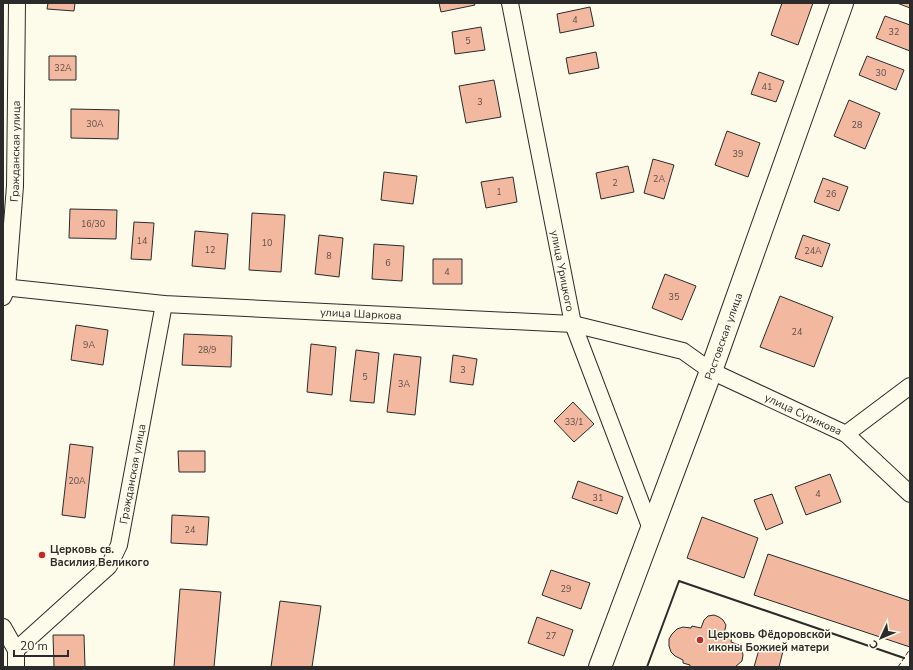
<svg xmlns="http://www.w3.org/2000/svg" width="913" height="670" font-family="'Nunito Sans',sans-serif">
  <style>
    .building { fill: #f2b8a0; stroke: #2b2b2b }
    .lines { fill: none; stroke-linecap: round; stroke-linejoin: round }
    .minor-casing { stroke: #2b2b2b; stroke-width: 18 }
    .primary-casing { stroke: #2b2b2b; stroke-width: 24 }
    .minor { stroke: #fdfbea; stroke-width: 16 }
    .primary { stroke: #fdfbea; stroke-width: 22 }
    .fence { stroke: #2b2b2b; stroke-width: 1; stroke-dasharray: 5 2; stroke-linecap: butt }
    .wall { stroke: #2b2b2b; stroke-width: 2 }
    .poi-dot { fill: #c62828; stroke: #fdfbea; stroke-width: 1.5 }
    .labels { text-anchor: middle; stroke-width: 3; stroke-linejoin: round; paint-order: stroke }
    .number-label { font-size: 9px; fill: #5d4e48 }
    .street-label { font-size: 11px; fill: #2b2b2b; stroke: #fdfbea }
    .poi-label { font-size: 11px; font-weight: bold; fill: #2b2b2b; stroke: #fdfbea; text-anchor: start }
  </style>
  <rect width="100%" height="100%" fill="#fdfbea"/>
  <!-- building -->
  <path class="building" d="M48,3h27l-1,8 -27,-2z
    M439,3h35l1,2 -34,7z
    M782,3h31l-15,42 -27,-10z
    M897,3h13v5z
    M590,7l4,19 -34,7 -3,-19z
    M885,16l25,9v26l-34,-13z
    M481,27l4,23 -30,4 -3,-22z
    M596,52l3,16 -30,6 -3,-16z
    M49,56h27v24h-27z
    M867,56l37,14 -8,20 -37,-15z
    M759,72l25,9 -8,21 -25,-8z
    M494,80l7,37 -35,6 -7,-37z
    M849,100l31,13 -15,36 -31,-13z
    M71,109l48,1 -1,29 -47,-1z
    M727,131l33,12 -12,34 -33,-12z
    M653,159l21,6 -10,34 -20,-6z
    M628,166l6,26 -33,7 -5,-26z
    M384,172l33,4 -4,28 -32,-4z
    M513,177l4,25 -31,6 -5,-26z
    M823,178l25,9 -9,24 -25,-9z
    M70,209l47,1 -1,29 -47,-1z
    M252,213l33,2 -4,57 -32,-2z
    M134,222l20,1 -3,37 -20,-1z
    M195,231l33,3 -3,35 -33,-3z
    M319,235l24,3 -4,39 -24,-3z
    M803,235l27,9 -8,23 -27,-9z
    M374,244l30,2 -2,35 -30,-2z
    M433,259h29v25h-29z
    M665,274l31,12 -14,34 -30,-12z
    M780,296l53,21 -19,50 -54,-20z
    M76,325l32,5 -5,35 -32,-5z
    M184,334l48,2 -1,31 -49,-2z
    M311,344l25,3 -4,48 -25,-3z
    M356,350l23,3 -5,50 -24,-2z
    M394,354l27,3 -6,58 -28,-3z
    M453,355l24,4 -4,26 -23,-3z
    M573,402l21,22 -20,18 -20,-21z
    M70,444l23,3 -8,71 -23,-3z
    M178,451h27v21h-26z
    M830,474l11,28 -35,13 -11,-28z
    M578,481l45,16 -6,17 -45,-16z
    M772,494l11,29 -17,7 -12,-30z
    M172,515l37,2 -2,28 -36,-2z
    M702,517l56,21 -14,40 -57,-20z
    M768,554l142,47v46l-156,-52z
    M551,570l39,13 -9,26 -39,-14z
    M180,589l41,3 -7,75h-40z
    M280,601l41,5 -9,61h-41z
    M714,615l5,2 4,3 3,5 -2,9 8,2 -1,6 8,3 3,5 1,5 -1,6 -7,6h-45v-2l-7,-2v-3l-8,-4 -4,-4 -2,-6v-7l3,-5 5,-5 6,-2 8,1 1,-2 9,2 3,-8 4,-4z
    M537,617l36,13 -9,26 -36,-13z
    M53,635h31l1,32h-31z
    M760,646l23,5 -4,16h-25z"/>
  <g class="lines">
    <defs>
      <g id="minor">
        <path id="s1" d="M510,3l63,321 78,205"/>
        <path id="s2" d="M3,287l161,17 409,20 110,27 28,20 135,63 64,-48"/>
        <path id="s3" d="M3,297l4,-9 8,-102 2,-183"/>
        <path d="M846,434l64,60"/>
        <path d="M3,627l13,23v17"/>
        <path id="s4" d="M16,650l93,-84 10,-21 45,-241"/>
      </g>
      <g id="primary">
        <path id="s5" d="M600,667l111,-296 131,-368"/>
      </g>
    </defs>
    <!-- minor casing -->
    <use href="#minor" class="minor-casing"/>
    <!-- primary casing -->
    <use href="#primary" class="primary-casing"/>
    <!-- minor -->
    <use href="#minor" class="minor"/>
    <!-- primary -->
    <use href="#primary" class="primary"/>
    <!-- fence -->
    <path class="fence" d="M898,667l12,-18"/>
    <!-- wall -->
    <path class="wall" d="M647,667l32,-86 225,77"/>
  </g>
  <!-- markers -->
  <g class="poi-dot">
    <circle cx="42" cy="555" r="4"/>
    <circle cx="700" cy="640" r="4"/>
  </g>
  <g class="labels">
    <!-- number labels -->
    <g class="number-label">
      <text x="575" y="23">4</text>
      <text x="894" y="35">32</text>
      <text x="468" y="44">5</text>
      <text x="63" y="71">32А</text>
      <text x="881" y="76">30</text>
      <text x="767" y="90">41</text>
      <text x="480" y="105">3</text>
      <text x="95" y="127">30А</text>
      <text x="857" y="128">28</text>
      <text x="738" y="157">39</text>
      <text x="659" y="182">2А</text>
      <text x="615" y="186">2</text>
      <text x="499" y="195">1</text>
      <text x="831" y="197">26</text>
      <text x="93" y="227">16/30</text>
      <text x="142" y="244">14</text>
      <text x="267" y="246">10</text>
      <text x="210" y="253">12</text>
      <text x="813" y="254">24А</text>
      <text x="329" y="259">8</text>
      <text x="388" y="266">6</text>
      <text x="447" y="275">4</text>
      <text x="674" y="300">35</text>
      <text x="797" y="335">24</text>
      <text x="89" y="348">9А</text>
      <text x="207" y="353">28/9</text>
      <text x="463" y="373">3</text>
      <text x="365" y="380">5</text>
      <text x="404" y="387">3А</text>
      <text x="574" y="425">33/1</text>
      <text x="77" y="484">20А</text>
      <text x="818" y="497">4</text>
      <text x="598" y="501">31</text>
      <text x="190" y="533">24</text>
      <text x="566" y="592">29</text>
      <text x="551" y="639">27</text>
    </g>
    <!-- street labels -->
    <g class="street-label">
      <text dy="4" stroke="none"><textPath href="#s3" startOffset="147">Гражданская улица</textPath></text>
      <text dy="4" stroke="none"><textPath href="#s1" startOffset="273">улица Урицкого</textPath></text>
      <text dy="4" stroke="none"><textPath href="#s2" startOffset="359">улица Шаркова</textPath></text>
      <text dy="4" stroke="none"><textPath href="#s5" startOffset="353">Ростовская улица</textPath></text>
      <text dy="4" stroke="none"><textPath href="#s2" startOffset="821">улица Сурикова</textPath></text>
      <text dy="4" stroke="none"><textPath href="#s4" startOffset="221">Гражданская улица</textPath></text>
    </g>
    <!-- poi labels -->
    <g class="poi-label">
      <text x="50" y="553">Церковь св.<tspan x="50" dy="13">Василия Великого</tspan></text>
      <text x="708" y="638">Церковь Фёдоровской<tspan x="708" dy="13">иконы Божией матери</tspan></text>
    </g>
  </g>
  <!-- border -->
  <rect width="913" height="670" fill="none" stroke="#2b2b2b" stroke-width="8"/>
  <!-- north arrow -->
  <g transform="translate(881 638) rotate(226)" stroke="#fdfbea" stroke-width="3" paint-order="stroke">
  <path d="M0-3L7 15L0 10L-7 15Z" fill="#2b2b2b"/>
  <text y="-6" font-size="11" font-weight="bold" text-anchor="middle" fill="#2b2b2b">С</text>
  </g>
  <!-- scale -->
  <path d="M14 650v6h54v-6" fill="none" stroke="#2b2b2b" stroke-width="2"/>
  <text x="20" y="650" font-size="12" fill="#2b2b2b" stroke="#fdfbea" stroke-width="3" paint-order="stroke">20 m</text>
</svg>
